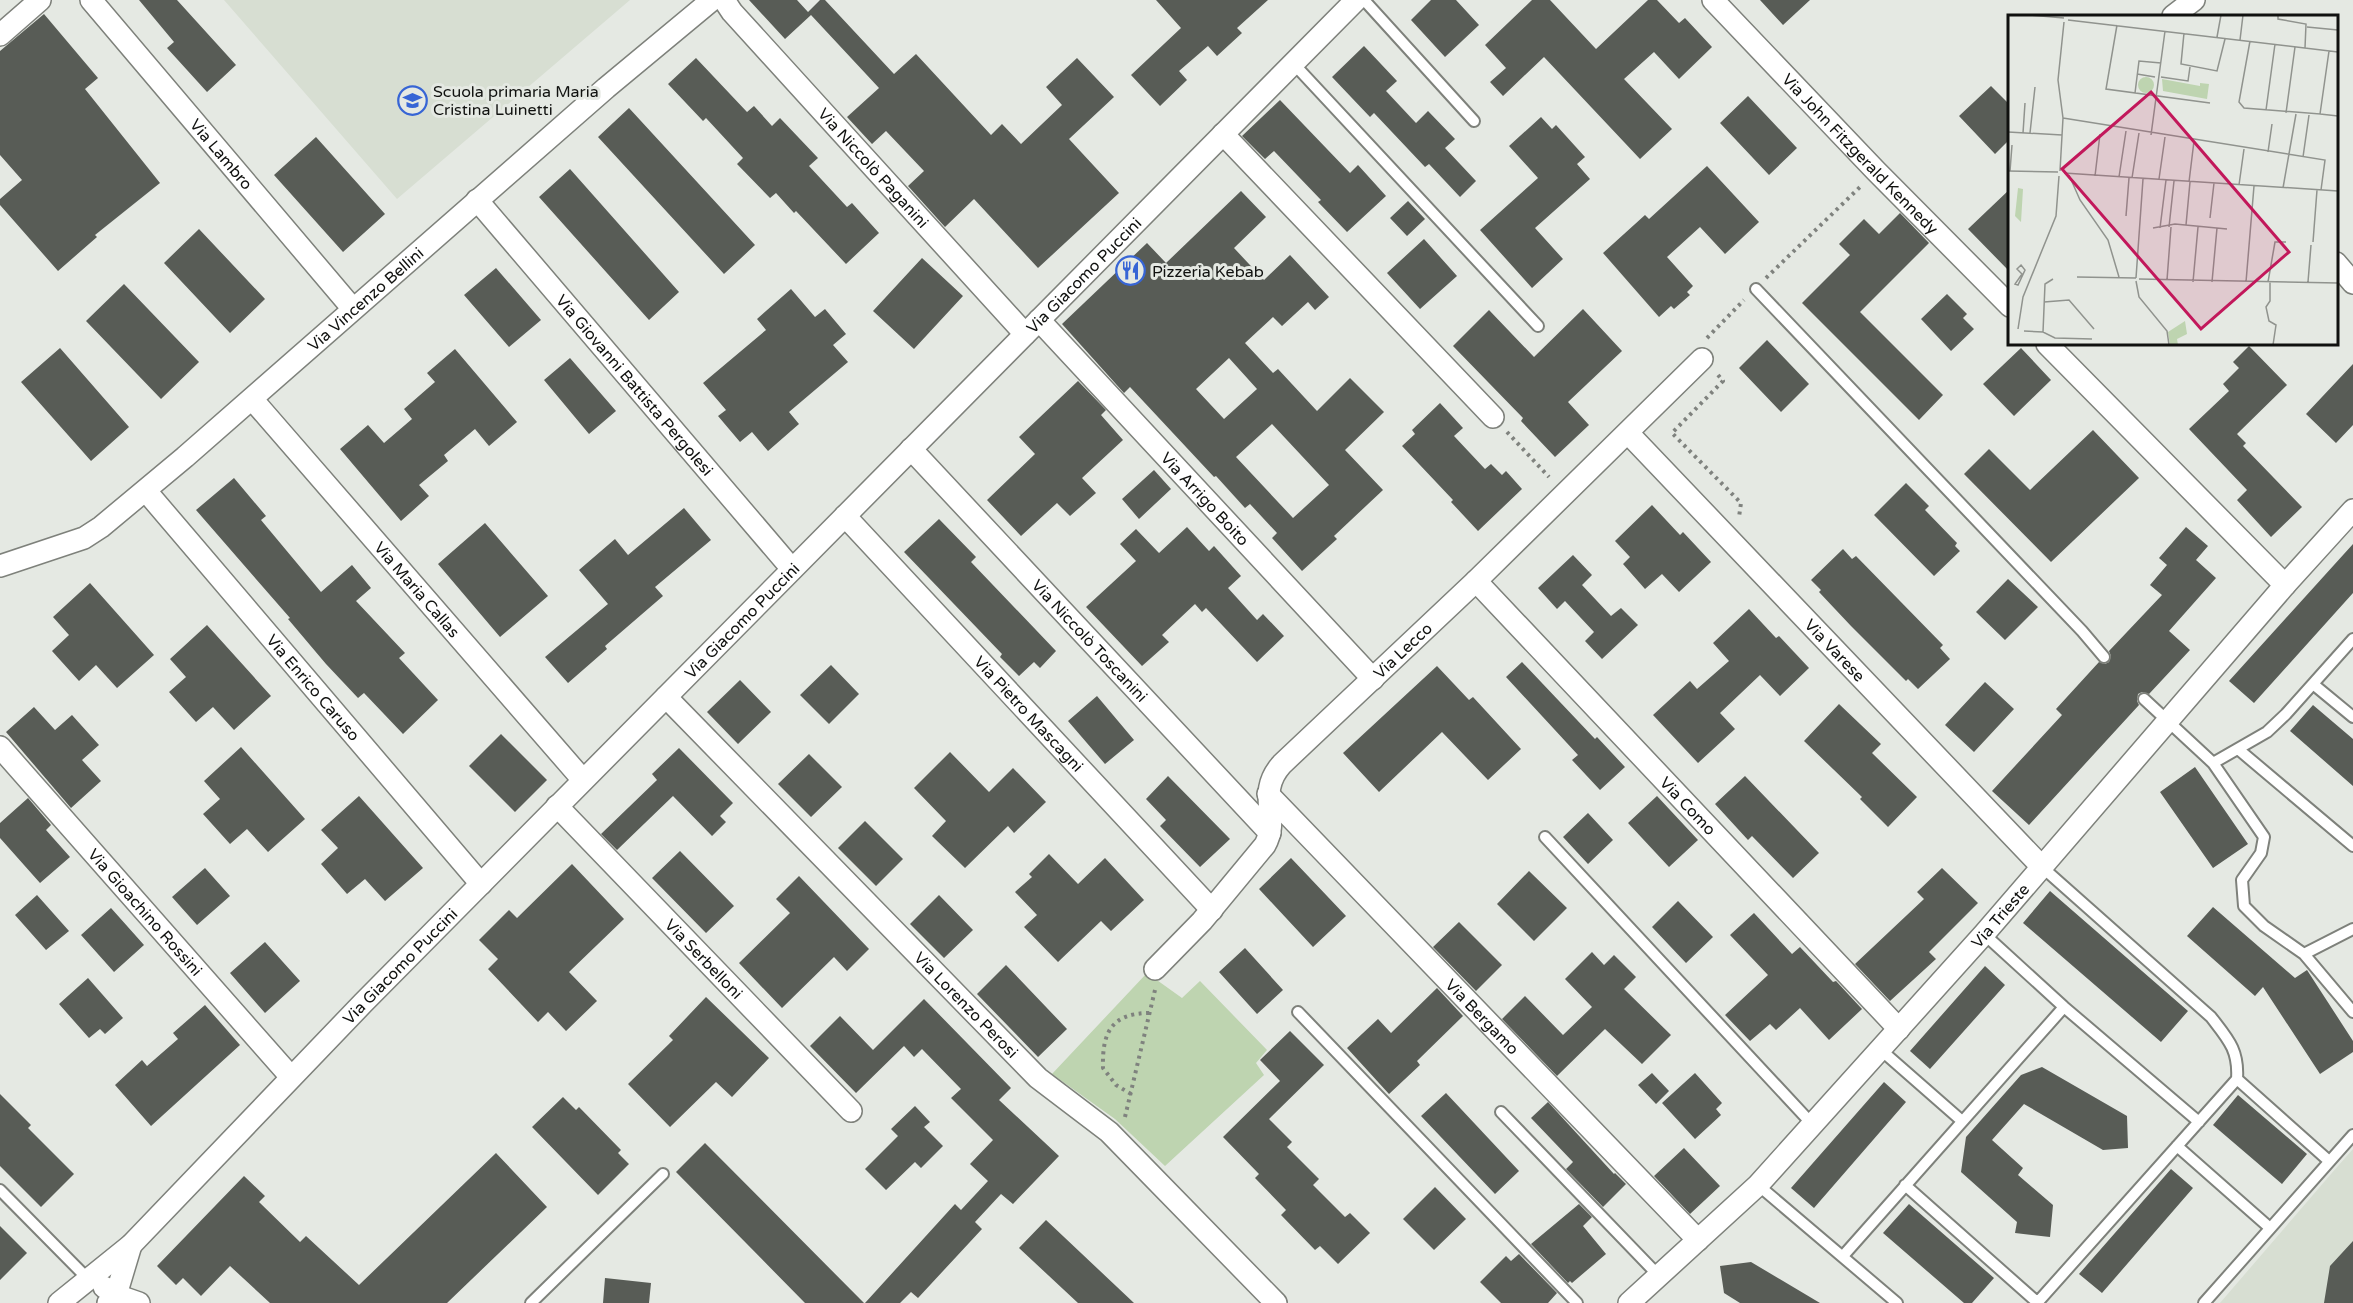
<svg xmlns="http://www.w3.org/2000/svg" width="2353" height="1303" font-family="'Varela Round',sans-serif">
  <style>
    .built { fill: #d7ded2 }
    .green { fill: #bed4b0 }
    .building { fill: #585c56; fill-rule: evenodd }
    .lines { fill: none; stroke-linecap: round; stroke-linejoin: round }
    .service-casing { stroke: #7e817b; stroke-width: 14 }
    .minor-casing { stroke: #7e817b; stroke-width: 24 }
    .path { stroke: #7f827e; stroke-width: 4; stroke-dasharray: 3 4.5; stroke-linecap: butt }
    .service { stroke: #fff; stroke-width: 10 }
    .minor { stroke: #fff; stroke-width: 21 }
    .labels { text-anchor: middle; stroke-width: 6; stroke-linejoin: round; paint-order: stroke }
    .poi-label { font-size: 16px; fill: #10110f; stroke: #e5e9e3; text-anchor: start }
    .street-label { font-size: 16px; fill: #10110f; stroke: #e5e9e3 }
    .inset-road { fill: none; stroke: #90938e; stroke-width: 1.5 }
    .view { fill: #c2185b; fill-opacity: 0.15; stroke: #c2185b; stroke-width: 3 }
    .inset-edge { fill: none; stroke: #10110f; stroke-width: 3 }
  </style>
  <rect width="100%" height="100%" fill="#e5e9e3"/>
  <!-- built -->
  <path class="built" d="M224,0h406l-233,199z
    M2353,1149v154h-133l111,-129z"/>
  <!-- green -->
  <path class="green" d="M1147,973l35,25 18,-17 67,69 -11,13 8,12 -99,91 -50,-47 -63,-45z"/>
  <!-- building -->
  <path class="building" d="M139,0h38l59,65 -29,27 -40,-44 7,-6z
    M749,0h48l11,12 12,-12h5l69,74 22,-20 75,81 11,-11 19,20 41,-39 -16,-18 31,-29 37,39 -45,42 50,54 -81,75 -64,-69 -29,28 -37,-41 16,-15 -38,-40 -14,13 -25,-27 32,-29 -68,-73 -26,24z
    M1156,0h112l-31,28 5,5 -25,23 -9,-10 -29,25 8,9 -27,26 -29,-31 50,-47z
    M1431,0h25l23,25 -34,32 -34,-37z
    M1532,0h18l46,49 52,-49h9l22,23 6,-5 27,29 -33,32 -25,-27 -30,27 48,50 -32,30 -96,-102 -41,39 -13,-14 16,-14 -21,-23z
    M1760,0h50l-27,25z
    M44,14l54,64 -13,11 75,94 -65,52 2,2 -39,34 -58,-66v-6l22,-19 -22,-25v-104z
    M1364,46l33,35 -11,10 30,32 12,-12 27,28 -10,9 31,33 -16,16 -31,-33 -4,3 -51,-54 -4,4 -38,-40z
    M696,58l51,54 7,-6 18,20 8,-8 38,40 -9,8 38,41 5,-4 27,30 -33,31 -50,-53 -2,2 -18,-20 -6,5 -33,-34 6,-6 -37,-40 -3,3 -35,-37z
    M1991,86l19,19v34l-15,15 -36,-38z
    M1748,96l49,52 -28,27 -49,-52z
    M1280,100l70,73 8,-8 28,31 -39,36 -29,-30 3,-2 -47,-49 -9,8 -23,-23z
    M629,108l126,137 -31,29 -126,-137z
    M1541,117l11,12 4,-4 29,32 -8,7 13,15 -55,49 28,31 -31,29 -52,-58 58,-52 -29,-32z
    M316,137l69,77 -42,38 -69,-77z
    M1707,166l52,56 -34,32 -25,-27 -33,30 26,29 -6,6 3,3 -16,14 -3,-3 -12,11 -56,-64 42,-38 4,4z
    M570,169l109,123 -30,28 -110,-123z
    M2010,189v83l-42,-43z
    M1241,191l25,26 -32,31 30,32 26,-25 39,42 -14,13 -7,-8 -26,24 -9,-9 -28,26 28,30 5,-4 39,42 33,-33 34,34 -39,38 38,40 -49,46 3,3 -35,32 -30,-33 5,-5 -27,-29 -5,4 -29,-32 -2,1 -84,-90 -6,6 -62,-69 85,-81 19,20zM1229,358l28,31 -33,30 -28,-30zM1272,424l57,61 -36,33 -57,-61z
    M1408,201l17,18 -18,17 -17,-18z
    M1900,213l29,30 -69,69 83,83 -24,25 -117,-117 48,-48 -11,-11 25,-25 15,15z
    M199,229l66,70 -35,34 -66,-70z
    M1424,239l33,37 -37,33 -33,-36z
    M922,258l41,38 -49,53 -41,-38z
    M496,268l45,52 -32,27 -45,-52z
    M124,284l75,78 -38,37 -75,-78z
    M791,289l24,28 10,-8 21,25 -13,11 15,17 -59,50 10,12 -31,27 -16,-19 -12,10 -22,-26 8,-6 -23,-27 63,-53 -9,-11z
    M1947,294l20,20 -4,4 11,11 -23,22 -30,-32z
    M1583,309l39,42 -54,51 21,23 -34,32 -34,-36 2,-3 -70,-72 36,-36 45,47z
    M1767,340l42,44 -28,28 -42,-44z
    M2249,346l38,39 -50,49 9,9 -3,3 59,61 -31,30 -34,-37 10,-10 -58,-61 40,-38 -6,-7 16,-16 -6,-6z
    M60,348l69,79 -38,34 -70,-79z
    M2021,348l30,32 -37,36 -31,-32z
    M455,349l62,73 -28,24 -14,-17 -31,26 4,6 -29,24 10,11 -28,25 -61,-72 28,-24 16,18 28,-24 -8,-10 31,-27 -8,-9z
    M570,358l46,53 -27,23 -45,-54z
    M2353,364v61l-17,18 -30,-29z
    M1078,381l28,29 -5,5 22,25 -41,38 14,15 -26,23 -13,-13 -36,33 -34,-36 48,-46 -16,-17z
    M1440,403l23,25 -9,8 31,33 6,-5 11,11 4,-4 16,18 -44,42 -27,-29 2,-2 -51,-54 13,-12 -3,-4z
    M2093,430l46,48 -88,84 -87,-88 25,-25 41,41z
    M1154,470l17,19 -32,30 -17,-20z
    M234,478l32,38 -5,4 60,72 31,-27 19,23 -15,13 49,52 -6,5 39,42 -35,34 -39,-41 -6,5 -32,-34 -38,-45 2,-1 -94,-108z
    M1906,483l23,23 -4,4 32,33 -2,3 5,5 -26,25 -60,-61z
    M1652,505l28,30 3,-3 28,30 -32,30 -17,-18 -17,15 -22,-25 7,-7 -15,-16z
    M684,508l27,32 -56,47 8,9 -58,50 2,3 -39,34 -23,-26 63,-53 -29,-34 36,-31 13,16z
    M939,519l37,38 -5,5 85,89 -16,17 -6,-6 -15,14 -19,-19 2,-3 -98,-102z
    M485,523l63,73 -48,41 -62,-73z
    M1187,527l22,24 5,-5 27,30 -13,12 29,32 6,-6 21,22 -27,26 -51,-54 -4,4 -7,-8 -33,31 7,7 -27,24 -56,-59 50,-46 -16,-17 16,-15 23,24z
    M2186,527l22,19 -12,14 20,18 -47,53 21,19 -41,44 -7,-2 -4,2 -1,7 2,4 -110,120 -37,-34 70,-76 -6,-6 43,-47 6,2 4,-2 2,-6 -2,-5 53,-56 -12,-10 17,-20 -8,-7z
    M2353,544v49l-99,110 -25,-22z
    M1843,549l9,10 4,-3 87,89 -3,3 10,11 -32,30 -10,-10 -2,2 -55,-55 -32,-34 2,-2 -10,-10z
    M1573,555l19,20 -10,10 29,31 10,-8 17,17 -36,34 -17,-18 9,-9 -29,-31 -8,8 -19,-21z
    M2008,579l30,28 -33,33 -29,-28z
    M90,583l64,72 -37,33 -21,-23 -17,16 -27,-30 17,-16 -16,-18z
    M1749,609l27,29 3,-2 30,32 -29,28 -20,-21 -40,38 15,16 -37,34 -45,-48 37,-34 7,8 32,-28 -16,-18z
    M207,625l64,71 -37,34 -21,-23 -17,15 -27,-30 17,-15 -16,-18z
    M1522,662l73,77 2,-2 28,30 -25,23 -28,-30 6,-5 -72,-78z
    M831,665l28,29 -30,30 -29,-29z
    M1437,666l32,34 4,-3 48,52 -33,31 -46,-48 -63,60 -36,-39z
    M740,680l31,32 -33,32 -31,-32z
    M1985,682l29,27 -40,43 -29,-27z
    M1097,696l37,44 -29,24 -37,-43z
    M1839,704l42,40 -9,9 45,44 -29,30 -28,-28 2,-2 -58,-56z
    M2313,705l40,34v47l-63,-55z
    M34,707l21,23 17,-15 27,30 -17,15 19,21 -30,27 -65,-76z
    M501,734l46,46 -32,32 -46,-46z
    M241,747l64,72 -37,33 -21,-23 -17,15 -27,-30 17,-15 -16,-18z
    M679,748l54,55 -13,13 6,6 -14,14 -39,-40 -56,54 -16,-16 56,-54 -5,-6z
    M950,752l39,40 24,-24 33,34 -32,31 -6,-7 -43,42 -33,-32 14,-15 -32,-33z
    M809,754l33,33 -31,30 -33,-33z
    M2195,767l53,77 -35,24 -53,-76z
    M1168,776l62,63 -30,28 -40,-41 6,-6 -20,-21z
    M1745,776l74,77 -26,25 -41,-42 -4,4 -33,-36z
    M359,796l64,72 -38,33 -20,-22 -18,15 -26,-30 17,-16 -17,-18z
    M1657,796l41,44 -29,27 -41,-44z
    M28,798l23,27 -5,5 24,27 -30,26 -40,-45v-15z
    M1588,813l25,27 -25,24 -25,-27z
    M865,821l38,38 -27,27 -38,-38z
    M680,851l54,55 -28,27 -54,-55z
    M1049,854l29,30 27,-26 39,42 -33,31 -10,-10 -43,41 -34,-35 13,-12 -22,-23 17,-15 -3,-3z
    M1291,858l55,58 -33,31 -54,-58z
    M572,864l52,55 -55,53 28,29 -31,30 -18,-19 -10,10 -50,-53 10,-10 -19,-19 30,-30 8,8z
    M205,868l25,28 -33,29 -25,-28z
    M1942,868l36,35 -49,49 7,7 -46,42 -35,-37 69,-65 -7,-7z
    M1529,871l38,37 -33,33 -37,-37z
    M799,876l70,73 -22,22 -13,-14 -52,51 -43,-45 51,-50 -14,-14z
    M2050,891l138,120 -27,31 -138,-119z
    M37,895l32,36 -23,19 -31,-35z
    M939,895l34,35 -29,28 -34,-34z
    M1678,901l35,36 -27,26 -34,-36z
    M2213,907l82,71 12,-8 46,71v11l-33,22 -57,-87 -8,9 -68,-60z
    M111,908l33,37 -30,27 -33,-37z
    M1754,913l38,41 8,-7 33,35 3,-1 26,28 -33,31 -29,-32 -24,22 -6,-6 -20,17 -25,-26 43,-40 -38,-40z
    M1459,922l43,43 -26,26 -43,-44z
    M265,942l35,39 -35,32 -35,-40z
    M1245,948l38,42 -26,24 -38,-42z
    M1592,952l12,13 10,-10 22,22 -12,12 47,46 -29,29 -37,-35 -48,47 -55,-57 23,-23 38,39 29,-28 -27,-28z
    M1006,965l61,64 -29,28 -61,-63z
    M1985,966l20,19 -75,84 -20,-18z
    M88,978l35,40 -18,16 -5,-5 -11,9 -30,-34z
    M1437,988l26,28 -46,45 3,4 -31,29 -42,-46 31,-29 13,14z
    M706,997l63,61 -37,39 -16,-15 -46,45 -42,-43 45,-44 -4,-4z
    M924,999l87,89 -12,12 60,56 -46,48 -12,-10 -26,28 7,7 -64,69 -7,-6 -11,11h-35l90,-99 6,6 27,-29 -18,-17 23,-24 -42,-42 10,-9 -39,-40 -8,8 -10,-11 -48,47 -46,-47 30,-30 33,34z
    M205,1005l35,40 -89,81 -36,-41 27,-25 5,6 31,-27 -5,-6z
    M1290,1031l34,34 -55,54 23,23 -5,5 32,32 -6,6 32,32 5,-4 20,20 -32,31 -18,-18 -5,4 -34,-35 5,-5 -31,-32 4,-4 -36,-37 57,-56 -20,-21z
    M2042,1067l85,49 1,32 -25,2 -79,-46 -32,36 31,28 -5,7 35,30 -3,32 -35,-4 2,-11 -56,-50 5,-35 55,-62z
    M1652,1073l17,18 -13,13 -18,-19z
    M1695,1073l27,30 -6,6 5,6 -26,24 -33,-36z
    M1884,1082l22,20 -92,106 -23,-20z
    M1446,1093l73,78 -24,23 -74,-78z
    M0,1094l31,31 -3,3 46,46 -33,33 -41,-41z
    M2238,1095l69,59 -25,30 -69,-59z
    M563,1097l13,13 3,-3 42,43 -3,3 11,11 -31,31 -66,-68z
    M1548,1102l66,72 1,-1 11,11 -23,23 -37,-38 7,-7 -42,-44z
    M915,1106l15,16 -6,5 19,19 -22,22 -6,-6 -29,28 -21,-21 33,-33 -7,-7z
    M705,1143l159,160h-59l-129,-131z
    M1684,1148l36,38 -30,28 -36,-38z
    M496,1153l51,54 -100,96h-177l-40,-37 -29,30 -18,-18 -7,7 -19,-19 87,-90 21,20 -6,6 41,40 6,-6 53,49z
    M2171,1169l22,19 -91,105 -23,-19z
    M1435,1187l31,32 -32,31 -31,-31z
    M1579,1204l13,13 -9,9 23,28 -34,29 -2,-2 -2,2 -37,-39z
    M1909,1204l85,74 -22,25h-8l-81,-70z
    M1046,1220l88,83h-56l-59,-55z
    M0,1226l27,27 -27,27z
    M2353,1241v62h-29l6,-37z
    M1519,1254l38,39 -9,10h-47l-21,-21 26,-26 5,5z
    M1751,1262l69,41h-80l-16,-10 -4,-27z
    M605,1278l46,5 -2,20h-46z"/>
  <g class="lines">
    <defs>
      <path id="service" d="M1364,0l110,121
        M1293,63l245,263
        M1756,289l326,342 22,26
        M2313,684l40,33
        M2144,699l69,64 51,74 -3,16 -19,27 2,26 20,20 40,28 49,58
        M2238,749l115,97
        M2213,763l54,-31 19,-18 67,-75
        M1545,837l268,288
        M1984,934l80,73 135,115
        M2304,954l49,-25
        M1298,1012l279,291
        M1881,1050l81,71
        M2237,1079l92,82
        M1501,1112l157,163
        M2177,1146l93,82
        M1758,1185l139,118
        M1905,1185l133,118
        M0,1190l89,90
        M1843,1256l221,-249
        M531,1303l132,-129
        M2037,1303l200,-224c2,-29 -9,-40 -26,-62l-169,-150
        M2204,1303l149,-168"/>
      <g id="minor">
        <path id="s1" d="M91,0l262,309"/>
        <path id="s2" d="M724,0l8,12 293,322"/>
        <path id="s3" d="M1713,0l163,171 134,135"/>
        <path d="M2173,16l21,-16"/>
        <path d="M0,35l40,-35"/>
        <path d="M1223,134l270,283"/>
        <path id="s4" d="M477,200l315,369"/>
        <path d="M2336,263l17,20"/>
        <path id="s5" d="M1039,320l334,359"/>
        <path d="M2047,344l238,241"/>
        <path id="s6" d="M252,399l331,381"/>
        <path id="s7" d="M1628,433l414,434"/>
        <path id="s8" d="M911,449l359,384"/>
        <path id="s9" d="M146,491l335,393"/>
        <path id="s10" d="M845,516l367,394"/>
        <path id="s11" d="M0,566l84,-28 17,-11 84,-70 421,-369 106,-88"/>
        <path id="s12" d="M1476,581l423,448"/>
        <path id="s13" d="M666,697l372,381 71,54 167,171"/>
        <path id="s14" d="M0,747l291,330"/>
        <path id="s15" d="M1268,794l430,446"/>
        <path id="s16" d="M557,806l294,305"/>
        <path id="s17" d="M1155,969l47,-48 63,-76c16,-28 -10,-51 17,-81l194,-183 226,-222"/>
        <path d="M104,1287l12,8 23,8"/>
        <path id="s18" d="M59,1303l72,-58 232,-242 993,-1003"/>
        <path d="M108,1303l8,-8 15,-50"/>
        <path id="s19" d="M1629,1303l129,-118 226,-251 301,-349 68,-75"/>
      </g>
    </defs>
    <!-- service casing -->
    <use href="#service" class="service-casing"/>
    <!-- minor casing -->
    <use href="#minor" class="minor-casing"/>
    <!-- path -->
    <path class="path" d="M1766,278l94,-91
      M1707,338l37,-38
      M1718,375l5,6 -51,52 69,70 -2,14
      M1507,432l42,45
      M1131,1094l-15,-9 -13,-17c-1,-35 8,-55 47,-55
      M1125,1117l30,-127"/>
    <!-- service -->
    <use href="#service" class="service"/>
    <!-- minor -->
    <use href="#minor" class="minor"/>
  </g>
  <!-- icons -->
  <defs>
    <symbol id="school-ring" viewBox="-11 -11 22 22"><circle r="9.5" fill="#e5e9e3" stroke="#3765d5" stroke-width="1.5"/><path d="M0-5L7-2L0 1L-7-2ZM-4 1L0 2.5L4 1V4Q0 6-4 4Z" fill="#3765d5"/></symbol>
    <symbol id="restaurant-ring" viewBox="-11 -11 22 22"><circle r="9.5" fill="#e5e9e3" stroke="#3765d5" stroke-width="1.5"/><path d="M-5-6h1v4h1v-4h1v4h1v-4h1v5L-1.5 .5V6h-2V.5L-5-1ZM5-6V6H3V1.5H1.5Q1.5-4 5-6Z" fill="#3765d5"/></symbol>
  </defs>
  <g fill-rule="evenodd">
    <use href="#school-ring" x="396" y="84" width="33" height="33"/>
    <use href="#restaurant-ring" x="1114" y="254" width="33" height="33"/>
  </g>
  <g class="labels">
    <!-- poi labels -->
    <g class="poi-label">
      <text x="433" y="97">Scuola primaria Maria<tspan x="433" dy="18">Cristina Luinetti</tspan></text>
      <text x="1152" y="277">Pizzeria Kebab</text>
    </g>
    <!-- street labels -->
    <g class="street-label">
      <text dy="6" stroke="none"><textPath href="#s3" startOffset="213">Via John Fitzgerald Kennedy</textPath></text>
      <text dy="6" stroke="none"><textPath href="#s1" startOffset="202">Via Lambro</textPath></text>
      <text dy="6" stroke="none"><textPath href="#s2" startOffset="225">Via Niccolò Paganini</textPath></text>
      <text dy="6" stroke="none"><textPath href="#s18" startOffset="1452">Via Giacomo Puccini</textPath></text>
      <text dy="6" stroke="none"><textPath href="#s11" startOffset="458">Via Vincenzo Bellini</textPath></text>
      <text dy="6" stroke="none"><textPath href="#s4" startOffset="243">Via Giovanni Battista Pergolesi</textPath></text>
      <text dy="6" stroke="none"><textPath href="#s5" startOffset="244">Via Arrigo Boito</textPath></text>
      <text dy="6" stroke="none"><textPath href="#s6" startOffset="252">Via Maria Callas</textPath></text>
      <text dy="6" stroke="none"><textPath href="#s18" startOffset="966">Via Giacomo Puccini</textPath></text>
      <text dy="6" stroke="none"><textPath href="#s8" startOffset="262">Via Niccolò Toscanini</textPath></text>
      <text dy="6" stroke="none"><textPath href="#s7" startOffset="300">Via Varese</textPath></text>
      <text dy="6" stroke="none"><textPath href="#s17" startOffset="417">Via Lecco</textPath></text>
      <text dy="6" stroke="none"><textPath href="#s9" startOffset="258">Via Enrico Caruso</textPath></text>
      <text dy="6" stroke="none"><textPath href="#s10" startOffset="270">Via Pietro Mascagni</textPath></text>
      <text dy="6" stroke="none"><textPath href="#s12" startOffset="309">Via Como</textPath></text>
      <text dy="6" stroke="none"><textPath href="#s14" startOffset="220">Via Gioachino Rossini</textPath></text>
      <text dy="6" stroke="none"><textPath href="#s19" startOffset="537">Via Trieste</textPath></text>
      <text dy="6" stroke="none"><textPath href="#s16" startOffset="212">Via Serbelloni</textPath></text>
      <text dy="6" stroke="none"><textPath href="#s18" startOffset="480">Via Giacomo Puccini</textPath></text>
      <text dy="6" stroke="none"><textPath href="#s13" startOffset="430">Via Lorenzo Perosi</textPath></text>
      <text dy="6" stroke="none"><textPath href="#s15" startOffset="309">Via Bergamo</textPath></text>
    </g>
  </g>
  <!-- overview -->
  <g transform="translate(2008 15)">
    <rect width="330" height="330" fill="#e5e9e3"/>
    <path d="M130 70a8 8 0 1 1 16 0a8 8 0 1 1-16 0ZM154,64l38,7v-3l9,1 -2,15 -44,-8zM10,173l5,1 -2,33 -6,-6zM177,306l2,13 -10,5 1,6h-8l-2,-13z" fill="#bed4b0"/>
    <path class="inset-road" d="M22,0l34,3M270,0v4l28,5 -1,24M60,5l270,32M109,10l-11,64 104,14M299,12l31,3M176,18l-3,31 36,7 8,-32M209,22l4,-22M232,25l3,-25M242,26l-11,61 5,6 76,6 9,-63M129,59l18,3M153,62l27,4 2,-14M127,78l4,-32 22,2M258,95l9,-66M278,98l9,-66M312,99l18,2M55,103l262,42 -4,30M0,117l54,3M15,118l2,-30M22,118l5,-46M143,120l14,-104M260,137l4,-28M295,142l6,-42M0,156l50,1M2,156l2,-26M52,156l3,-53 -5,-38 6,-58M56,158l274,18M61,160l11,25 28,40 11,37M87,161l5,-42M111,162l7,-46M124,163l7,-45M151,164l6,-42M181,167l5,-41M231,170l5,-36M275,173l13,-74M118,201l3,-38M202,203l4,-35M178,210l4,-43M161,212l5,-46M145,213l22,-4 52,5M152,213l6,-48M305,227l4,-52M13,250l4,5 -7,15 -3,-1 7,-10 -5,-5zM69,262l59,1M128,263l7,-99M131,264l199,4M159,265l4,-53M128,266l3,16 28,34 2,14M185,267l5,-55M204,267l5,-54M238,267l8,-96M260,267l7,-40h11M262,267v19l-4,6 3,14 7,4 -3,20M300,267l3,-37M36,287l25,-2 25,29M10,314l5,-32 33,-81 3,-40M16,316l19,1 12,6 37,1M35,317l2,-48 8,-5"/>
    <path class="view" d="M143,77l138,160 -88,77 -139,-160z"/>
    <rect width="330" height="330" class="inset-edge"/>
  </g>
</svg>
